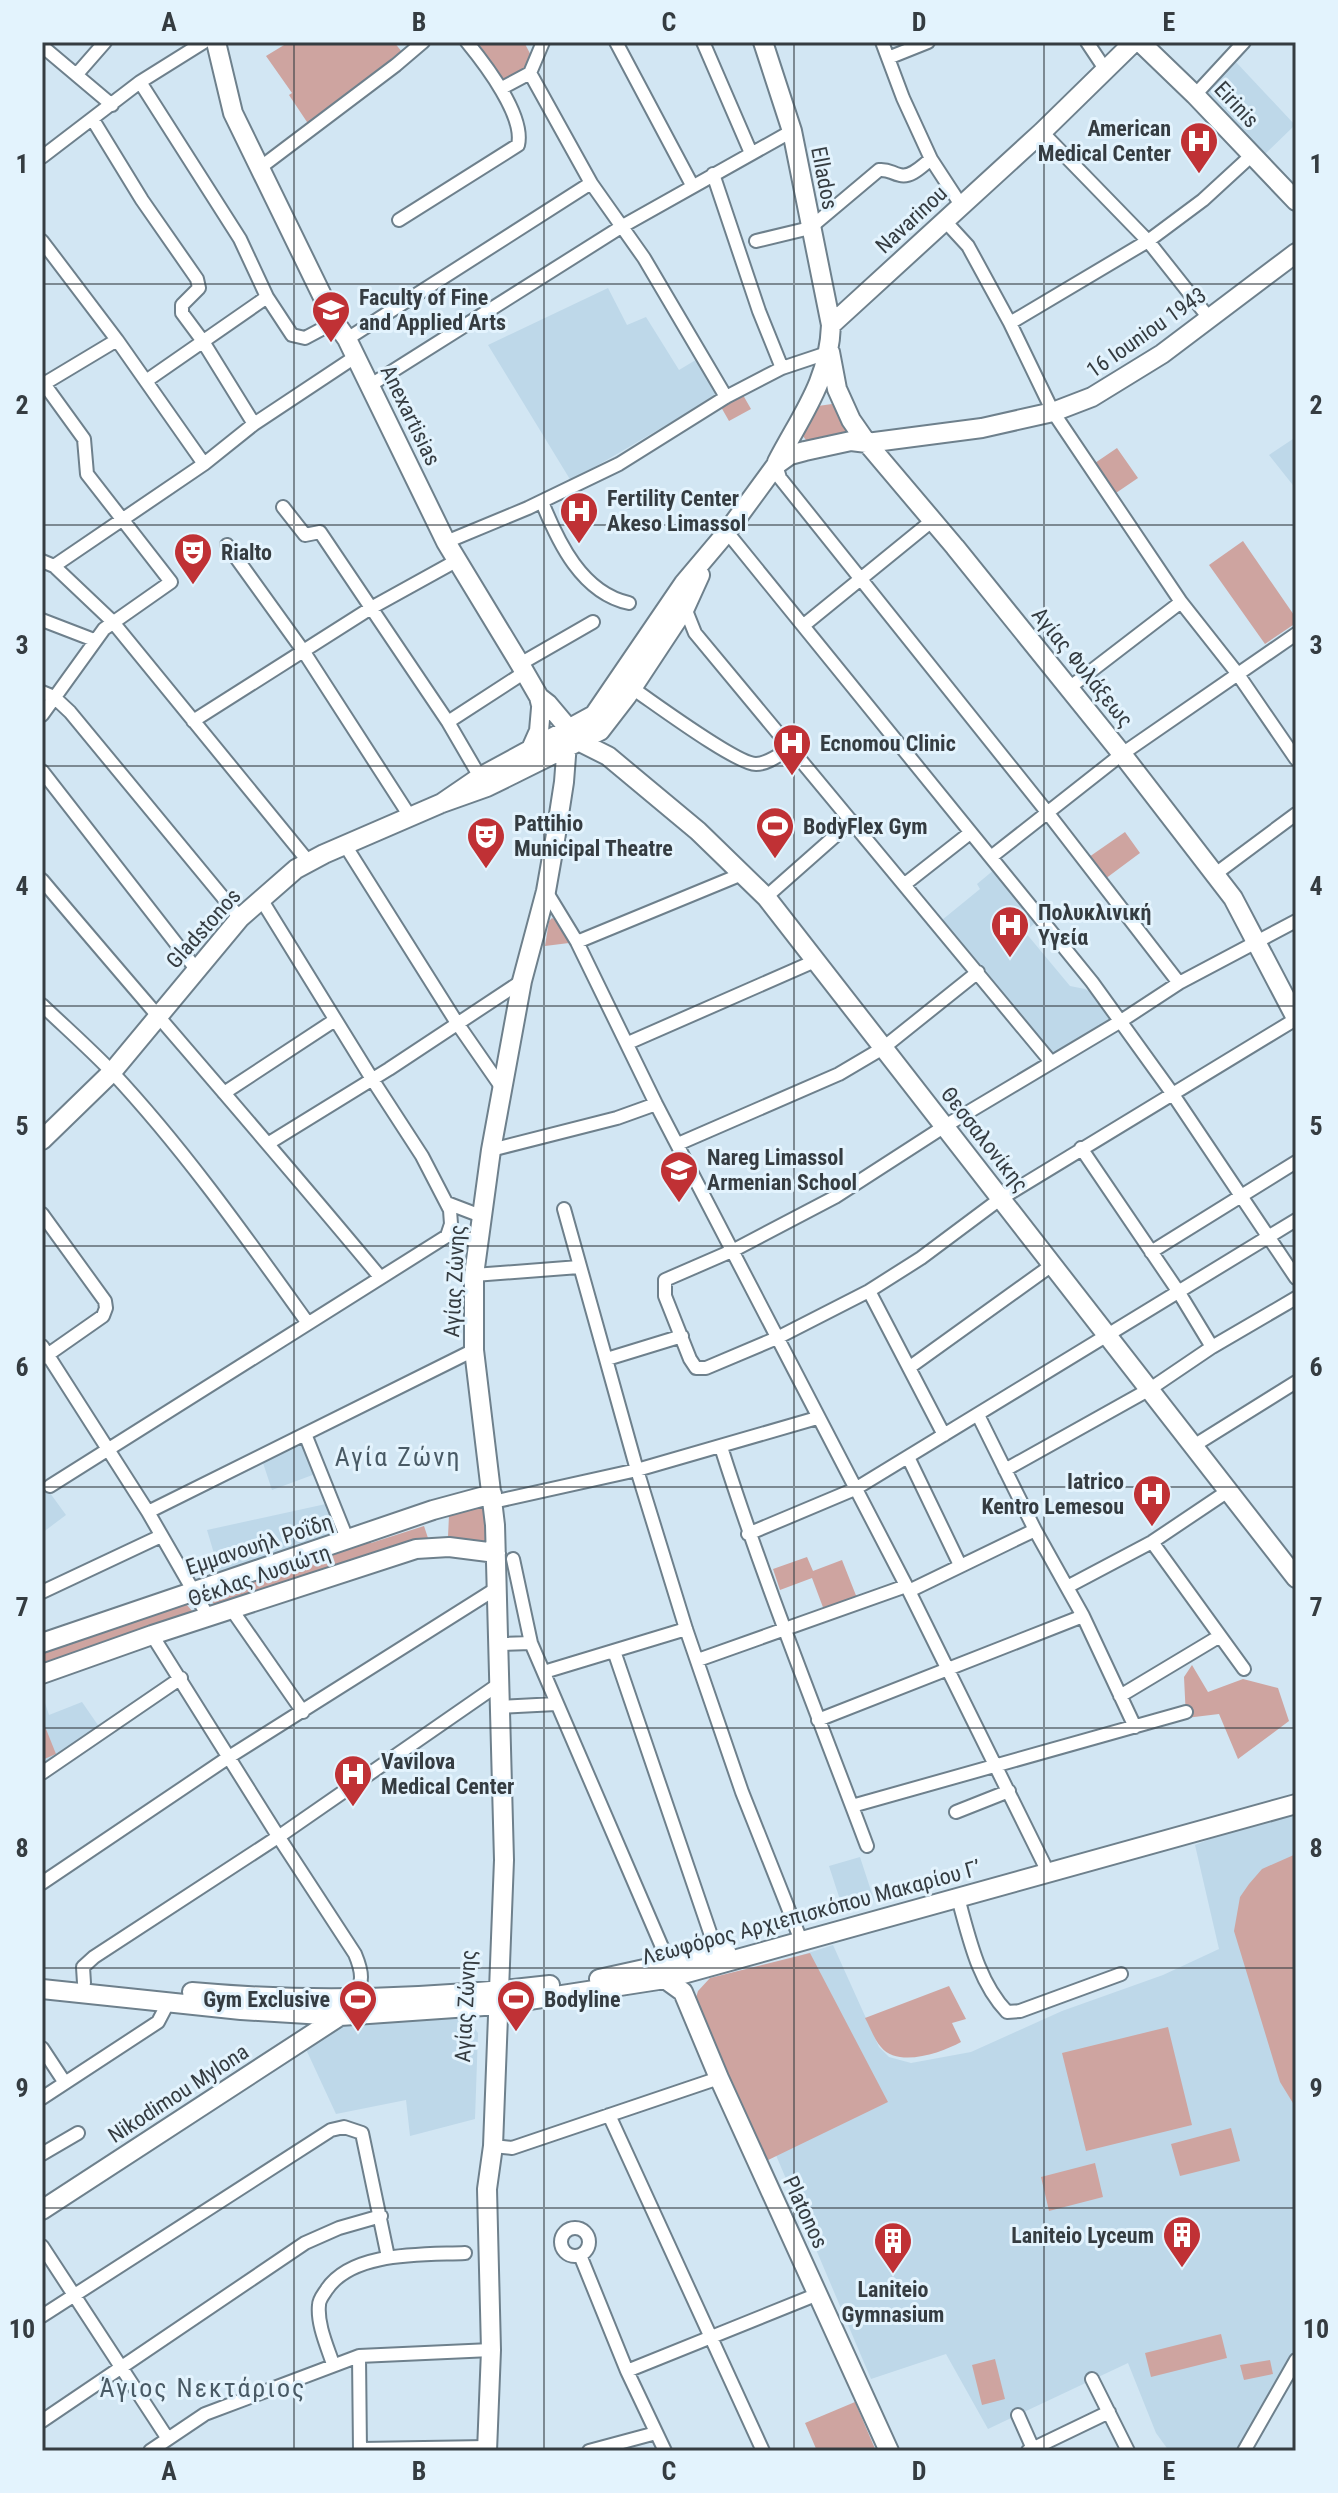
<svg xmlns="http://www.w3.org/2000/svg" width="1338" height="2493" font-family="'Roboto Condensed',sans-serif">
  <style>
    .built { fill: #bed8e9 }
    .green { fill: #cea4a0 }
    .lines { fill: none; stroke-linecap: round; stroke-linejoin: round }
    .street-casing { stroke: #6e808c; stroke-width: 16 }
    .secondary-casing { stroke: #6e808c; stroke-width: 22 }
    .street { stroke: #fff; stroke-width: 12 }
    .secondary { stroke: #fff; stroke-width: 18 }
    .grid { fill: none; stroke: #353c41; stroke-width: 2; stroke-opacity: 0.55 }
    .labels { text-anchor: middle; stroke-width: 6; stroke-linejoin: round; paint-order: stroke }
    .street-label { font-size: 22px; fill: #353c41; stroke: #e3f3fd }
    .poi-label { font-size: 22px; font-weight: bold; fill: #353c41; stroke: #e3f3fd; text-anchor: start }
    .quarter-label { font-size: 26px; letter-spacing: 2px; fill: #495a65; stroke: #e3f3fd }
    .neatline { fill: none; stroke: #353c41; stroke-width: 3 }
    .grid-label { font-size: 26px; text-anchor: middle; font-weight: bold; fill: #353c41 }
  </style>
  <rect width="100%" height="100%" fill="#d2e6f3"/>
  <!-- built -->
  <path class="built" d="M1235,61l60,64 -34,33 -61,-64z
    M608,288l19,37 19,-8 33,53 20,-12 20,36 -148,87 -83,-136z
    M1296,437v52l-27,-34z
    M995,869l42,52 -12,11 45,54 15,3 9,5 16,22 -1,6 -52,32 -5,-2 -110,-132 38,-31 -3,-5z
    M299,1441l5,2 14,30 -46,17 -10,-30z
    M42,1482l24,33 -24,18z
    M335,1502l8,28 -122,47 -14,-47z
    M42,1694l7,21 33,-13 18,26 -58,39z
    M1296,1814v534l-61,103h-66l-13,-18 -28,-70 -140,66 -42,-75 -75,25 -163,-384 5,-11 120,-39 46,102 10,10 22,6 60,-11 91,-41 101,-36 56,-26 -24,-104 20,-8z
    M860,1857l14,43 -31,9 -14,-43z
    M467,2018l11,15 -3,86 -65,17 -4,-36 -70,14 -32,-69 40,-25z"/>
  <!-- green -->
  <path class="green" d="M289,42h105l8,10 -93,73 -20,-30 3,-2 -26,-37z
    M467,42h57l12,23 -34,23z
    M743,395l8,14 -22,12 -8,-14z
    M832,404l17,28 -7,7 -31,8 -8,-11 8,-29z
    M1117,448l21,30 -25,17 -21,-30z
    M1243,541l53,77v5l-31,21 -56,-79z
    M1125,832l15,21 -35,26 -16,-22z
    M552,918l4,2 13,23 -24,3 4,-25z
    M483,1504l3,2 4,38 -40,-4 -2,-3 1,-22z
    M424,1526l4,12 -9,4 -202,66 -7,-9 4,-7 154,-53 3,4z
    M807,1557l6,14 29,-11 15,38 -33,12 -12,-32 -32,12 -7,-21z
    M175,1605h12l6,7 -151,56v-17z
    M1192,1665l16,27 35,-13 35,9 11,33 -51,38 -19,-45 -33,4 -2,-41z
    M42,1719l14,35 -14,6z
    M1296,1854v254l-16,-26 -46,-151 6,-34 9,-13 13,-15z
    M810,1953l78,149 -124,60 -69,-161 3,-10 12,-13z
    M949,1986l17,33 -14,4 9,19c-20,11 -63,26 -80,5 -7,-8 -11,-20 -16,-29z
    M1168,2027l24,98 -106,26 -24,-98z
    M1231,2128l9,33 -60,15 -9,-32z
    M1095,2163l8,34 -54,14 -8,-34z
    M1221,2334l6,24 -76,19 -6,-24z
    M995,2359l10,40 -23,6 -10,-40z
    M1270,2360l3,14 -29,6 -4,-15z
    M855,2402l21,49h-59l-12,-28z"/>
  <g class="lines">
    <defs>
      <path id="street" d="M616,42l76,143
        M703,42l48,111
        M882,42l21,56 28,61 30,46
        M1087,42l18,27
        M42,46l70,59
        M888,58l40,-16
        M530,73l61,110 53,75 82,139
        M530,73l13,-31
        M77,74l28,-32
        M140,82l100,157 27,58 25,38 13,3 30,-16
        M502,88l28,-15
        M1195,95l49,-53
        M93,120l49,80 55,79 2,9 -17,17v8l20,27 52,84
        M1042,132l106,109 61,77
        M42,157l98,-75 64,-40
        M261,167l135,-102 27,-23
        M713,174l46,137 23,57
        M399,220l119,-75c7,-29 -33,-81 -51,-103
        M945,221l23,25 42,77 43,89 128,190 56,71 59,86
        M42,241l75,99 87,124
        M756,241l54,-13 69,-58c10,-1 12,3 21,5 11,3 22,-9 31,-16
        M1010,323l138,-82 55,-41 49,-45
        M347,339l244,-156
        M42,381l42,58 3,35 84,108 -67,47 -62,86
        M146,381l121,-84
        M42,385l75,-45
        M369,386l252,-159 171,-96
        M776,465l4,13 267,334 132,171
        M542,502c16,40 40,91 87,101
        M283,507l22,28 15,-3 128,190 32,55
        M727,532l365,450 80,111 124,185
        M446,542l82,-34 91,-44 107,-67 56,-29 48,-16
        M227,545l77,107 107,166
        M42,561l12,5 58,55 196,240
        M54,566l150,-102 50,-40 101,-67
        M685,608l10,25 356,429
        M42,620l52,20
        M804,625l129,-105
        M520,664l73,-42
        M632,688c21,14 104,76 124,76 12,0 24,-10 34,-16
        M1069,688l112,-86
        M42,692l12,5 16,15 170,206
        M193,721l178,-113 85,-47
        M448,722l77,-50
        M42,771l154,198
        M345,845l112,178 45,65
        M991,857l131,-103 174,-120
        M1214,875l82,-61
        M42,880c112,133 227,263 338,397
        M905,884l65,-51
        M546,891l31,51 79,162 253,487 135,273
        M766,897l86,-76
        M261,899l111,180 50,77 28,54 1,14 -4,12
        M1296,921l-117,62 -58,38 -176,105 -110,71 -101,53 -69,30v16l25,63 6,9h10l71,-30 92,-47 52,-33 79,-59 296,-180
        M577,942l165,-68
        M42,1005c23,22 48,44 70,67 72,77 134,165 195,250
        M628,1043l187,-82
        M224,1093l111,-73
        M269,1143l120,-74 133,-88
        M678,1144l161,-70 44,-26 95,-76
        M1081,1148l97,143 34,56
        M491,1150l126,-32 39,-14
        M447,1203l34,13
        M564,1209l73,261 49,159 56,163 56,141
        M42,1214l63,87 1,7 -3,8 -60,42
        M1151,1252l145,-90
        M474,1275l105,-8
        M869,1291l75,144
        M42,1346l106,166 61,106
        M607,1359l75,-23
        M910,1367l142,-102
        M978,1415l57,115 48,86 52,111
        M305,1434l43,107
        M1195,1445l101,-63
        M721,1447c43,135 96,266 146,399
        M908,1457l52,108
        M1005,1470l145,-81 62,-42 84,-49
        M50,1486l397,-250h13l18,6
        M493,1502l144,-32 180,-52
        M148,1512l326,-162
        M748,1534l107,-45 441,-269
        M1152,1542l92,127
        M513,1559l18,84 134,311 7,8
        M1067,1587l85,-45 76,-51
        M909,1591l126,-61
        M42,1592l119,-56
        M232,1610l71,102
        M152,1635l126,201 77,118c8,19 8,27 0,46
        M498,1644l33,-1
        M614,1651l103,302
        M698,1660l208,-74
        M544,1672l142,-43
        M1120,1696l100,-60
        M499,1707l57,-3
        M818,1720l265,-104
        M42,1773l139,-95
        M852,1806l334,-94
        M956,1812l53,-21
        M42,1883l187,-126 268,-169
        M958,1898c11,39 20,84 49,114l13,-1 101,-37
        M84,1983l-1,-16 11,-10 190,-124 215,-149
        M42,2048l23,35
        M42,2098l116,-76 11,-21
        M609,2115l154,336
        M493,2146l19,2 207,-70
        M42,2154l36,-21
        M561 2242a14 14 0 1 1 28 0a14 14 0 1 1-28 0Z
        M42,2246l126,193
        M580,2255l47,116 38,80
        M42,2316l289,-186 13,-3 18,6 26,124
        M359,2356l1,95
        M333,2364c-6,-18 -16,-40 -14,-59 0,-6 5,-11 8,-16 26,-38 96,-34 138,-36
        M627,2371l191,-77
        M1092,2379l36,72
        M1018,2415l16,36
        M42,2421l263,-178 34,-15 42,-12
        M361,2449l126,-2
        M150,2451l55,-37 154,-58 132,-6
        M589,2451l67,-18
        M1028,2451l81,-39
        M1244,2451l52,-91"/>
      <path id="secondary" d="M216,42l17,71 102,209 12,17 99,203 74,122 19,33 3,12
        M763,42l29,89 39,194c-2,56 -29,89 -54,137
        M1140,42l55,53 101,106
        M831,325l211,-193 92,-90
        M830,352l7,37 14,31 16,23 88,104 167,207 111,144 63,120
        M539,697l9,7 32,38 28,14 90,75 68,66 530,681
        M531,749l8,-18 2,-23
        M442,803l38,-26 114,-62 90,-132 43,-51 49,-67 14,-10 15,-4 46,-10 16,2 115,-15 71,-16 39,-15 70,-43 134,-101
        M42,1140l70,-68 128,-154 56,-49 28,-15 118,-51 45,-16 113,-56 27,-35 58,-88 15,-33
        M42,1643l391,-133 59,-16
        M42,1674l110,-39 264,-86 33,-2 47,6
        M599,1979l127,-28
        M665,1979l18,13 36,86 170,373
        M42,1989l199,21 99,6 158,-11 167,-26 631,-175
        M192,1992c121,11 237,7 358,-7
        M42,2210l298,-194
        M487,2451l4,-101 -4,-161 6,-43 11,-286 -9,-335 -21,-175v-75l17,-125 31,-169 24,-90 9,-51 9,-58 4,-52"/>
    </defs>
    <!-- street casing -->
    <use href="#street" class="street-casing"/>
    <!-- secondary casing -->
    <use href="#secondary" class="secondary-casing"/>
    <!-- street -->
    <use href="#street" class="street"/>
    <!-- secondary -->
    <use href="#secondary" class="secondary"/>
  </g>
  <!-- grid -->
  <path class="grid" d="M294,42v2409M544,42v2409M794,42v2409M1044,42v2409M42,284h1254M42,525h1254M42,766h1254M42,1006h1254M42,1246h1254M42,1487h1254M42,1728h1254M42,1968h1254M42,2208h1254"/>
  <!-- icons -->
  <defs>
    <symbol id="hospital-pin" viewBox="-11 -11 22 30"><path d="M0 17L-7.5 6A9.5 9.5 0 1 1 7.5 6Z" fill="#c03135" stroke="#e3f3fd"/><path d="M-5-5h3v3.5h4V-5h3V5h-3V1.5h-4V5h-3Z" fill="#fff"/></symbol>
    <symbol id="university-pin" viewBox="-11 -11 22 30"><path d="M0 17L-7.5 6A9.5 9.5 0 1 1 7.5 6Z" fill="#c03135" stroke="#e3f3fd"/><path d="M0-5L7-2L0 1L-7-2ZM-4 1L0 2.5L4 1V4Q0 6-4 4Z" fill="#fff"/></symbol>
    <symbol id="theatre-pin" viewBox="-11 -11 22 30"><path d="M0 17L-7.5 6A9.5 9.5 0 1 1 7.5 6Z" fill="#c03135" stroke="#e3f3fd"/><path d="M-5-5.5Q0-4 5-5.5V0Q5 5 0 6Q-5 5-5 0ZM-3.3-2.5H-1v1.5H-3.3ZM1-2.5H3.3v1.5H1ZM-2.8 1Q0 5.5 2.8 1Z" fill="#fff"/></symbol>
    <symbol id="stadium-pin" viewBox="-11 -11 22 30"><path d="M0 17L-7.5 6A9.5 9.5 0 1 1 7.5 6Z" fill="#c03135" stroke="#e3f3fd"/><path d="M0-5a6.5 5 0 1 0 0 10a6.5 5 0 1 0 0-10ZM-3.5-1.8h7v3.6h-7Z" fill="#fff"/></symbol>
    <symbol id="school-pin" viewBox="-11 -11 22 30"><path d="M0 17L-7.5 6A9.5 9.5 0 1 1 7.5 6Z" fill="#c03135" stroke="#e3f3fd"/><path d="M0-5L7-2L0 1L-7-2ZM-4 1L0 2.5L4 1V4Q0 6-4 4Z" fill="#fff"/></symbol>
    <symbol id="building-pin" viewBox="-11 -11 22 30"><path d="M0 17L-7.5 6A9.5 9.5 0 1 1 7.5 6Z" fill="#c03135" stroke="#e3f3fd"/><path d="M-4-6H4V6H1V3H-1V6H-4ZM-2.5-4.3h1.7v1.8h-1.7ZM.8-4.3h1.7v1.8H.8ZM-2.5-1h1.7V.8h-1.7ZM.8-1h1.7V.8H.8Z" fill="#fff"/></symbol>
  </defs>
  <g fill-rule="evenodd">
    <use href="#hospital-pin" x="1177" y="119" width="44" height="60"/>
    <use href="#university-pin" x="309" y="288" width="44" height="60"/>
    <use href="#hospital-pin" x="557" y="489" width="44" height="60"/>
    <use href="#theatre-pin" x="171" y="530" width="44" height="60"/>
    <use href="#hospital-pin" x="770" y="721" width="44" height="60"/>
    <use href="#stadium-pin" x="753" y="804" width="44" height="60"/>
    <use href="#theatre-pin" x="464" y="814" width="44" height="60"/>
    <use href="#hospital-pin" x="988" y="903" width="44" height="60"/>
    <use href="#school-pin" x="657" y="1148" width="44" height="60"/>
    <use href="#hospital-pin" x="1130" y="1472" width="44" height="60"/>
    <use href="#hospital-pin" x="331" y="1752" width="44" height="60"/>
    <use href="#stadium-pin" x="336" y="1977" width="44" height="60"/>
    <use href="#stadium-pin" x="494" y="1977" width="44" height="60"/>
    <use href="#building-pin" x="1160" y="2213" width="44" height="60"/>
    <use href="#building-pin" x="871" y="2219" width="44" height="60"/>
  </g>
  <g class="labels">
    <!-- street labels -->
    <g class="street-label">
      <text transform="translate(1237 104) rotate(47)" y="8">Eirinis</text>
      <text transform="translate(825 178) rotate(79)" y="8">Ellados</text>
      <text transform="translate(911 219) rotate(-43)" y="8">Navarinou</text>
      <text transform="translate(1146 332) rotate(-35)" y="8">16 Iouniou 1943</text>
      <text transform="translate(411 415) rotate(64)" y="8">Anexartisias</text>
      <text transform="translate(1083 667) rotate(51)" y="8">Αγίας Φυλάξεως</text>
      <text transform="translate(203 928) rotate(-48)" y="8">Gladstonos</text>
      <text transform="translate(985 1139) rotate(52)" y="8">Θεσσαλονίκης</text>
      <text transform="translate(454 1281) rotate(-87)" y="8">Αγίας Ζώνης</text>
      <text transform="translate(259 1544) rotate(-18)" y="8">Εμμανουήλ Ροΐδη</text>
      <text transform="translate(259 1575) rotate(-19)" y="8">Θέκλας Λυσιώτη</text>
      <text transform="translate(811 1912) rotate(-15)" y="8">Λεωφόρος Αρχιεπισκόπου Μακαρίου Γ’</text>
      <text transform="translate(465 2006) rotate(-87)" y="8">Αγίας Ζώνης</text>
      <text transform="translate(178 2093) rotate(-33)" y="8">Nikodimou Mylona</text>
      <text transform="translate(806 2212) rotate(65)" y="8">Platonos</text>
    </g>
    <!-- poi labels -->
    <g class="poi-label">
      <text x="1171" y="136" text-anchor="end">American<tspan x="1171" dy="25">Medical Center</tspan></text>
      <text x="359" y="305">Faculty of Fine<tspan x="359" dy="25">and Applied Arts</tspan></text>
      <text x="607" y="506">Fertility Center<tspan x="607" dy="25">Akeso Limassol</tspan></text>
      <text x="221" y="560">Rialto</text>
      <text x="820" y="751">Ecnomou Clinic</text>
      <text x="514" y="831">Pattihio<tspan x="514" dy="25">Municipal Theatre</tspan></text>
      <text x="803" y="834">BodyFlex Gym</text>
      <text x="1038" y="920">Πολυκλινική<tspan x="1038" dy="25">Υγεία</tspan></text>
      <text x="707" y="1165">Nareg Limassol<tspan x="707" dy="25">Armenian School</tspan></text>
      <text x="1124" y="1489" text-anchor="end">Iatrico<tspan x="1124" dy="25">Kentro Lemesou</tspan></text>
      <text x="381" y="1769">Vavilova<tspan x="381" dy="25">Medical Center</tspan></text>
      <text x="330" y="2007" text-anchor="end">Gym Exclusive</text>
      <text x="544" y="2007">Bodyline</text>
      <text x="1154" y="2243" text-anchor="end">Laniteio Lyceum</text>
      <text x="893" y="2297" text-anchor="middle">Laniteio<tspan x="893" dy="25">Gymnasium</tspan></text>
    </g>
    <!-- quarter labels -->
    <g class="quarter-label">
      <text x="398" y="1466">Αγία Ζώνη</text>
      <text x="203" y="2397">Άγιος Νεκτάριος</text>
    </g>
  </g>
  <!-- border -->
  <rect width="1338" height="2493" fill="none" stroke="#e3f3fd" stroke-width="88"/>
  <rect x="44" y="44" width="1250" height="2405" class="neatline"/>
  <g class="grid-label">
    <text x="169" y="31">A</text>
    <text x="419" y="31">B</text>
    <text x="669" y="31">C</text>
    <text x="919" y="31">D</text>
    <text x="1169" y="31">E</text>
    <text x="22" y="173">1</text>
    <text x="1316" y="173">1</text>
    <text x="22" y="414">2</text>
    <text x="1316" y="414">2</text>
    <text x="22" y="654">3</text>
    <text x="1316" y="654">3</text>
    <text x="22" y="895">4</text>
    <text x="1316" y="895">4</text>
    <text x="22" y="1135">5</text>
    <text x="1316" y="1135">5</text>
    <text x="22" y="1376">6</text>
    <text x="1316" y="1376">6</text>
    <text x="22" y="1616">7</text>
    <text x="1316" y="1616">7</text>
    <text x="22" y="1857">8</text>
    <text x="1316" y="1857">8</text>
    <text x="22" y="2097">9</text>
    <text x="1316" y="2097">9</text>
    <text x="22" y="2338">10</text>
    <text x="1316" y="2338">10</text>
    <text x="169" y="2480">A</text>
    <text x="419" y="2480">B</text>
    <text x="669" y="2480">C</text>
    <text x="919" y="2480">D</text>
    <text x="1169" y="2480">E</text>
  </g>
</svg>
